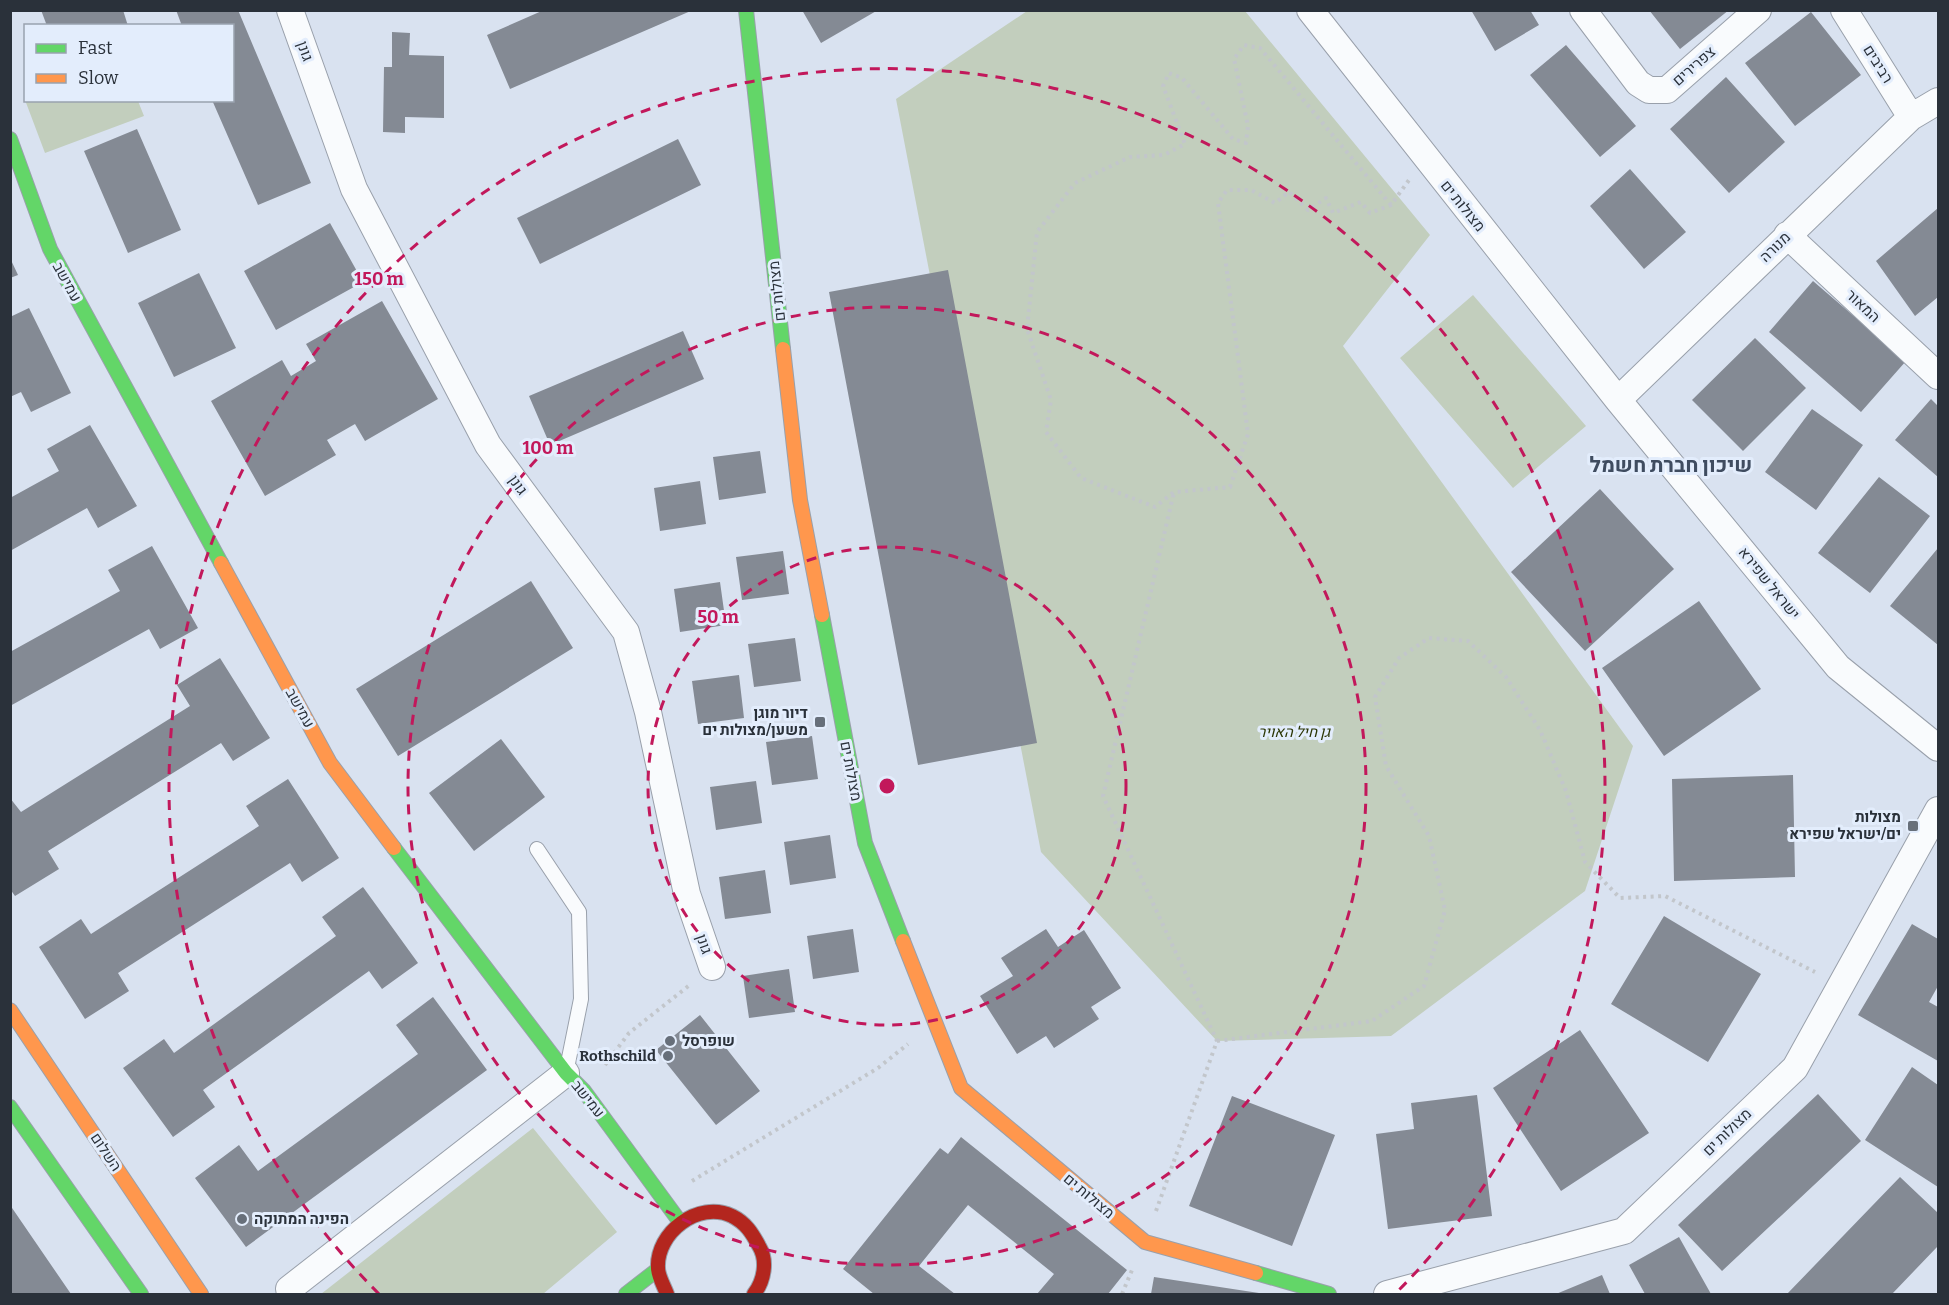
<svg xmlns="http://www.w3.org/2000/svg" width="1949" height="1305" font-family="Bitter,Heebo,serif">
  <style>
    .green { fill: #c2cebd }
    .building { fill: #848a94 }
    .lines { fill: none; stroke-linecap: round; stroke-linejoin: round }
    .lane-casing { stroke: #99a0ab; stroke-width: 16 }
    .street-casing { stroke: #99a0ab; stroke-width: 28 }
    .fast-casing { stroke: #99a0ab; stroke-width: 16 }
    .slow-casing { stroke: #99a0ab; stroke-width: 16 }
    .jam-casing { stroke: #99a0ab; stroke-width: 16 }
    .path { stroke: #c2c6cb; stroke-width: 4; stroke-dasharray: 3 4.5; stroke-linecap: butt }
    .lane { stroke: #f9fbfd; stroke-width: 14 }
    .street { stroke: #f9fbfd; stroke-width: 26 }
    .fast { stroke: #63d668; stroke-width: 14 }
    .slow { stroke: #ff974d; stroke-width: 14 }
    .jam { stroke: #b3261e; stroke-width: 14 }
    .ring { fill: none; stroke: #c2185b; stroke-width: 3; stroke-dasharray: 10 8 }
    .poi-dot { fill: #676f7a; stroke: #e3edfc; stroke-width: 2 }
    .labels { text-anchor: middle; stroke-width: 6; stroke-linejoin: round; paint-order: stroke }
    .street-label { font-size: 15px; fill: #2a313a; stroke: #e3edfc }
    .poi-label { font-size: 15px; font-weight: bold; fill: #2a313a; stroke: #e3edfc; text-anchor: end }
    .park-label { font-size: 15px; font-style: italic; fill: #2c3706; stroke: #e3edfc }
    .district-label { font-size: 21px; font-weight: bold; fill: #3f4c60; stroke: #e3edfc }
    .centre { fill: #c2185b; stroke: #e3edfc; stroke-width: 3 }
    .ring-label { font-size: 18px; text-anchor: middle; font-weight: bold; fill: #c2185b; stroke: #e3edfc; stroke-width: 6; stroke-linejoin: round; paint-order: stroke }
  </style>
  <rect width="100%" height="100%" fill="#d9e2f0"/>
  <!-- green -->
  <path class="green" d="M1027,11h218l185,224 -87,111 290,400 -48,145 -194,145 -174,5 -176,-189 -145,-753z
    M25,100l113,1 6,15 -99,37z
    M1473,295l113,131 -73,62 -113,-130z
    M533,1128l84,104 -74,62h-222z"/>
  <!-- building -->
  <path class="building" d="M41,10h82l5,16h-81z
    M176,10h62l73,173 -53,22 -46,-105h20v-74h-50z
    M544,10h149l-183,79 -23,-54z
    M802,10h76l-57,33z
    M1471,10h59l9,15 -44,26z
    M1649,10h80l-49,39z
    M1811,12l50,63 -66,51 -50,-63z
    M392,32l18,1 -1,22 35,1v62l-39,-1v16l-22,-1 1,-65h8z
    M1566,45l70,81 -36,31 -70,-82z
    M1726,77l59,65 -56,51 -59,-64z
    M137,129l44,101 -53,23 -44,-102z
    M678,139l23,46 -161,79 -23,-46z
    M1630,169l56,63 -42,37 -54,-63z
    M1938,208v89l-23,19 -39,-55z
    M330,223l33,59 -87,48 -32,-59z
    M10,258l8,17 -8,3z
    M948,270l89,473 -119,22 -89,-473z
    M199,273l37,75 -62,29 -36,-74z
    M1813,281l93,80 -45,51 -92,-80z
    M382,301l56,98 -73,42 -10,-17 -28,16 9,15 -71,41 -54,-95 71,-41 9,16 25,-15 -10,-17z
    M29,308l42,85 -40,19 -10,-20 -11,5v-80z
    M683,331l21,48 -154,66 -21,-49z
    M1755,338l51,50 -63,63 -51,-51z
    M1931,399l7,7v71l-43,-37z
    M1812,409l51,36 -47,65 -51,-38z
    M90,425l47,81 -39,22 -11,-20 -77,43v-53l49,-27 -12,-22z
    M760,451l6,42 -47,7 -6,-43z
    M1879,477l51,39 -60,77 -52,-40z
    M700,481l6,43 -46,7 -6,-43z
    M1600,489l74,80 -89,82 -74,-79z
    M152,546l46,82 -38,21 -11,-20 -139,77v-54l110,-61 -12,-21z
    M1938,548v97l-48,-39z
    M783,551l6,43 -47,6 -6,-43z
    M531,581l42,67 -175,108 -42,-67z
    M720,582l6,43 -46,7 -6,-43z
    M1699,601l62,88 -97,67 -62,-88z
    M795,638l6,43 -47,6 -6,-43z
    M220,658l50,80 -37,23 -12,-18 -173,108 11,18 -44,27 -5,-7v-91l11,14 169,-106 -13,-21z
    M739,675l5,43 -46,6 -6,-43z
    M812,736l6,43 -46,6 -6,-43z
    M501,739l44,58 -71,54 -45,-58z
    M1793,775l2,102 -121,4 -2,-102z
    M288,779l51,79 -37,24 -12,-19 -172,110 11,18 -44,28 -46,-72 42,-28 10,15 168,-108 -13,-20z
    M756,781l6,42 -46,7 -6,-43z
    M830,835l6,43 -46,7 -6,-43z
    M765,870l6,43 -46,6 -6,-42z
    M363,887l55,76 -36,26 -13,-18 -166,119 12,17 -42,30 -50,-69 41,-29 10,14 162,-117 -14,-19z
    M1664,916l97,58 -53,88 -97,-58z
    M1912,924l26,15v47l-9,16 9,5v54l-80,-46z
    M853,929l6,43 -46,7 -6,-43z
    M1046,929l12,18 26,-17 37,58 -30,19 8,12 -45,29 -8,-12 -29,18 -37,-58 33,-20 -12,-18z
    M789,969l6,43 -46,6 -6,-42z
    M433,997l54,73 -241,177 -51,-69 44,-33 19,26 160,-117 -22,-29z
    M700,1015l60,76 -44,34 -60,-75z
    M1580,1030l69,103 -88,58 -68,-103z
    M1912,1067l26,18v102l-73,-47z
    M1818,1094l43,47 -139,130 -44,-46z
    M1477,1095l15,121 -104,13 -12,-95 38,-5 -3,-26z
    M1232,1096l103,39 -43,111 -103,-40z
    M961,1137l166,133 -19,24h-71l17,-20 -86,-69 -49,61 36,28h-81l-31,-25 97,-121 8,6z
    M1900,1177l38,36v33l-46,48h-105z
    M10,1205l61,89h-61z
    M1679,1237l32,57h-66l-16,-29z
    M1602,1275l8,19h-54z
    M1154,1277l105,16v1h-108z"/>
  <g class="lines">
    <defs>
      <path id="lane" d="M537,849l42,63 2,87 -14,69"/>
      <path id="street" d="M290,10l64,179 134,256 138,187 22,80 39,182 25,73
        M1310,10l308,390 220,267 100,81
        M1583,10l55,73 11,7h18l91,-80
        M1844,10l67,107
        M1787,235l151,141
        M1618,400l293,-283 27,-16
        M289,1289l277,-216
        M1387,1294l237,-63 171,-163 143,-258"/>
      <path id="fast" d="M746,10l37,339
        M10,139l40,110 171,314
        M822,615l43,228 38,98
        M394,848l172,225 18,18 96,131
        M10,1107l131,187
        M1256,1273l73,21
        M626,1294l31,-24"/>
      <path id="slow" d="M783,349l17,151 22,115
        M221,563l109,200 64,85
        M903,941l58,147 184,154 111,31
        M10,1010l191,284"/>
      <path id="jam" d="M667,1294c-3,-8 -9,-18 -9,-26 -2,-35 40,-68 74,-52 14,7 20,17 27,30 9,15 5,35 -5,48"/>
    </defs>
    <!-- lane casing -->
    <use href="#lane" class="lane-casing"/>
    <!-- street casing -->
    <use href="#street" class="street-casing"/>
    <!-- fast casing -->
    <use href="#fast" class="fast-casing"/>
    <!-- slow casing -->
    <use href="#slow" class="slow-casing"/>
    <!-- jam casing -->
    <use href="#jam" class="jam-casing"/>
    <!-- path -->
    <path class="path" d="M1391,205l-131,-157 -16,-3 -10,14 14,67 -2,17 -13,-4 -51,-61 -13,-5 -6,13 22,58 -21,11 -34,2 -55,26 -38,49 -10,97 24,71 -5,32 35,46 74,29 19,-15 56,-5 18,-53 -30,-231 9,-13h24l24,13 14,-11 19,18 18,-12 7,15 28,-11 9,11 21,-8 18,-25
      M1217,1041l155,-20 52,-35 21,-76 -16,-74 -43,-70 -11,-69 24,-39 30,-20 39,3 38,36 34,53 26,61 19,71 35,36 45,-2 150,76
      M605,1065l24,-32 62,-49
      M692,1181l186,-113 30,-24
      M1156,1211l61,-170 -114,-245 71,-304
      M1122,1294l10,-24"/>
    <!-- lane -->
    <use href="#lane" class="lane"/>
    <!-- street -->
    <use href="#street" class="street"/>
    <!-- fast -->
    <use href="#fast" class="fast"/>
    <!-- slow -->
    <use href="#slow" class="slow"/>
    <!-- jam -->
    <use href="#jam" class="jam"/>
  </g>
  <!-- distance rings -->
  <g class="ring">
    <circle cx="887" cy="786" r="239"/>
    <circle cx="887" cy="786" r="479"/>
    <path d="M379 1294A718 718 0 1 1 1395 1294"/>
  </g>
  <!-- markers -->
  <g class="poi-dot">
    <rect x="814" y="716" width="12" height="12" rx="3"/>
    <rect x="1907" y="820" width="12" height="12" rx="3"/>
    <circle cx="670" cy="1041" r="6"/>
    <circle cx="668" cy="1056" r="6"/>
    <circle cx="242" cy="1219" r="6"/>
  </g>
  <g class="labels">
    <!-- street labels -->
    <g class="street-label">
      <text transform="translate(305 51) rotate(70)" y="5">גונן</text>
      <text transform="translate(1878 64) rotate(58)" y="5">רביבים</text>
      <text transform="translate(1694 66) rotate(-41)" y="5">צפרירים</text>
      <text transform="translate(1463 206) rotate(51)" y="5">מצולות ים</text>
      <text transform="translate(1775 247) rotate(-44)" y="5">מנורה</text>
      <text transform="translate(67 282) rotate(61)" y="5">עמישב</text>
      <text transform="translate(777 291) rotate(-96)" y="5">מצולות ים</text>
      <text transform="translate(1863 306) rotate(43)" y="5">המאור</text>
      <text transform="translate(518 485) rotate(54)" y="5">גונן</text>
      <text transform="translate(1769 583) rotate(51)" y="5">ישראל שפירא</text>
      <text transform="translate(300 708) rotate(61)" y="5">עמישב</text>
      <text transform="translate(851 771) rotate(79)" y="5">מצולות ים</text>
      <text transform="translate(704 944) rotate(71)" y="5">גונן</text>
      <text transform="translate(588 1099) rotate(51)" y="5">עמישב</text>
      <text transform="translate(1727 1132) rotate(-44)" y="5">מצולות ים</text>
      <text transform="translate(106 1152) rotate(56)" y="5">השלום</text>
      <text transform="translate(1089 1196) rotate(40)" y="5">מצולות ים</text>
    </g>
    <!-- poi labels -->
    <g class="poi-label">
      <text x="808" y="718">דיור מוגן<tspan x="808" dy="17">משען/מצולות ים</tspan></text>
      <text x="1901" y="822">מצולות<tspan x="1901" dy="17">ים/ישראל שפירא</tspan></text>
      <text x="682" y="1046" text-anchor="start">שופרסל</text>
      <text x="656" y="1061">Rothschild</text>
      <text x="254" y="1224" text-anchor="start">הפינה המתוקה</text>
    </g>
    <!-- park labels -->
    <g class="park-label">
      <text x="1294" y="737">גן חיל האויר</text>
    </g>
    <!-- district labels -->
    <g class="district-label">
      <text x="1671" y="472">שיכון חברת חשמל</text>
    </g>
  </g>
  <circle cx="887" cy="786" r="9" class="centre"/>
  <g class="ring-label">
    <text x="379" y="285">150 m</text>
    <text x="548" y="454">100 m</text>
    <text x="718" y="623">50 m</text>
  </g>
  <!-- border -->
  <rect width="1949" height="1305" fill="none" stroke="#2a313a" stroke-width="24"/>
  <!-- legend -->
  <rect x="24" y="24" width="210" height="78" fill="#e3edfc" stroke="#99a2ae" stroke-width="1.5"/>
  <rect x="36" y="44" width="30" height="9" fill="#63d668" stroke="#99a2ae" stroke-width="1.5"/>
  <text x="78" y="54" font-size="18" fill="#2a313a">Fast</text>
  <rect x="36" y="74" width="30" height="9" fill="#ff974d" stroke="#99a2ae" stroke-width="1.5"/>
  <text x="78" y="84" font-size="18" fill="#2a313a">Slow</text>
</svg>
